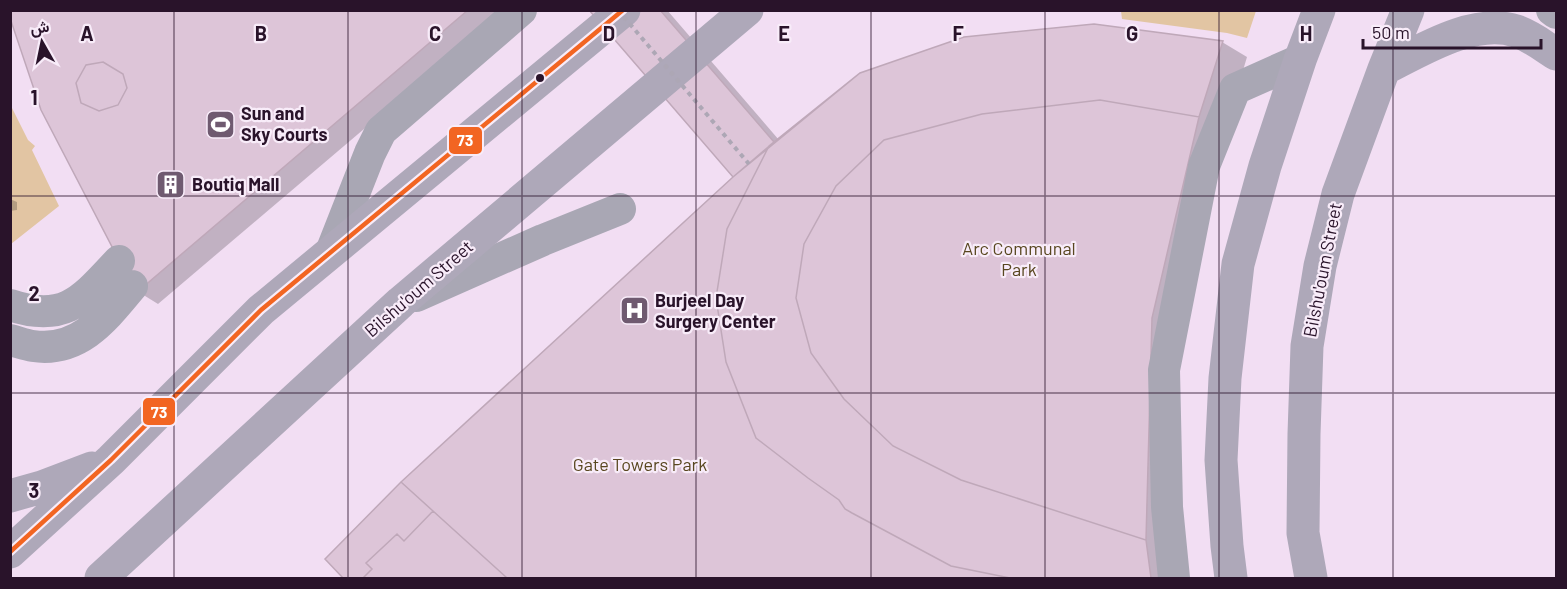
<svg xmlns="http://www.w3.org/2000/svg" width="1567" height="589" font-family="Barlow,Vazirmatn,sans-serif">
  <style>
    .green { fill: #e2c5a3 }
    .shadow { fill: #0003 }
    .building { fill: #ddc5d8; stroke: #bfa8b9; stroke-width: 1.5 }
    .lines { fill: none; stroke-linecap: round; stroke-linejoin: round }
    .minor { stroke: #a9a7b4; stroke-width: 32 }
    .major { stroke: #aea8b9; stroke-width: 33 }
    .path-bridge { stroke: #ada7b5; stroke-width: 4; stroke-dasharray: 4.5 4.5; stroke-linecap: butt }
    .bus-1-casing { stroke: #f8ecf9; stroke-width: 9 }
    .bus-1 { stroke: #f26522; stroke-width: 4.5 }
    .grid { fill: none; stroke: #29132a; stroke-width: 1.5; stroke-opacity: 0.55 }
    .bus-dot { fill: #29132a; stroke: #f8ecf9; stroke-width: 2 }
    .labels { text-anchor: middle; stroke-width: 4.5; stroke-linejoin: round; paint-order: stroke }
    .poi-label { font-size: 18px; font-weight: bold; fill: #29132a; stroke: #f8ecf9; text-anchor: start }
    .park-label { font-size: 18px; fill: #58461f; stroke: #f8ecf9 }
    .street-label { font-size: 18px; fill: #29132a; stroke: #f8ecf9 }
    .grid-label { font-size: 20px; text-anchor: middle; font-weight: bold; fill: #29132a; stroke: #f8ecf9; stroke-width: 4.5; stroke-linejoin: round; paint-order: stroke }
    .line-badge { stroke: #f8ecf9; stroke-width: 2 }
    .badge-label { font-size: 16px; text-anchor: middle; font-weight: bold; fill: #fff }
  </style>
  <rect width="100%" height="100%" fill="#f2def3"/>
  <!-- green -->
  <path class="green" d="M1121,11v-1l135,1 -9,27 -20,-5 -105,-14z
    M10,104l18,36 7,6 -3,4 27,56 -48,38z"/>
  <!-- shadow -->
  <path class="shadow" d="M10,10h494l-346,294 -21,-13z
    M591,10h76l112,130 443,-98 25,15 -22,74 -52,200 1,247h-829l-18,-19 407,-383z
    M10,199l7,3v8l-7,1z"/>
  <!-- building -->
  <path class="building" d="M10,10h458l-332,283 -95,-183 -31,-92z
    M589,10h71l114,132 -41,35z
    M1094,24l129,17 -24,76 -99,-17 -118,14 -98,26 -48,46 -32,58 -8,54 15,55 33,46 49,47 68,34 185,60 5,38h-141l-59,-12 -99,-53 -7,-4 -6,-9 -31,-22 -52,-40 -30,-76 -10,-64 11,-69 42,-83 91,-73 104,-36z
    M1094,24l129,17 -24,76 -47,201 -6,222 5,38h-808l-18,-19 76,-77 332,-305 127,-104 104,-36z
    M103,62l20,12 4,14 -9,17 -19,6 -18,-8 -5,-20 10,-18z
    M401,482l32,29 74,67h-164l-18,-19z
    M433,511l74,67h-144l9,-9 -6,-6 31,-29 7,7z"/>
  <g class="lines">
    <!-- minor -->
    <path class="minor" d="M1552,10l4,3
      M331,252l39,-99 11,-22 140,-121
      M416,296l127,-56 77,-31
      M10,305c56,19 74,-7 109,-44
      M10,340c8,2 16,5 23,6 47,7 73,-29 99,-60
      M1174,578l-7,-71 -3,-137 40,-204 31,-77 65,-29"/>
    <!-- major -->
    <path class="major" d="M1384,69c36,-18 90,-52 132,-38 15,5 27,15 40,23
      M10,496l32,-9 50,-19
      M10,552l101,-92 150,-150 363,-300
      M101,578l300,-276 346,-292
      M1231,578l-4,-32 -6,-86 4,-82 13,-114 27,-98 35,-106 19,-50
      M1311,578l-8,-45 1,-99 3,-88 13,-80 18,-72 46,-125 24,-59"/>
    <!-- path-bridge -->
    <path class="path-bridge" d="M618,10l131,154"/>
    <defs>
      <path id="bus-1" d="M10,552l101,-92 150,-150 362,-300"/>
    </defs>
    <!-- bus-1 casing -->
    <use href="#bus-1" class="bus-1-casing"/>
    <!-- bus-1 -->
    <use href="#bus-1" class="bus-1"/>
  </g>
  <!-- grid -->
  <path class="grid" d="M174,10v568M348,10v568M522,10v568M696,10v568M871,10v568M1045,10v568M1219,10v568M1393,10v568M10,196h1546M10,393h1546"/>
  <!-- icons -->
  <defs>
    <symbol id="stadium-square" viewBox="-11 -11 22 22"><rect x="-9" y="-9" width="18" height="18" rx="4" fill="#6f5a70" stroke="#f8ecf9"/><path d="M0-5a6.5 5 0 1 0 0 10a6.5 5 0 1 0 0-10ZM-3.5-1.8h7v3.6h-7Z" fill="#fff"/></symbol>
    <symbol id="building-square" viewBox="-11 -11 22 22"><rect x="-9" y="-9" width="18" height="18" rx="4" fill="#6f5a70" stroke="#f8ecf9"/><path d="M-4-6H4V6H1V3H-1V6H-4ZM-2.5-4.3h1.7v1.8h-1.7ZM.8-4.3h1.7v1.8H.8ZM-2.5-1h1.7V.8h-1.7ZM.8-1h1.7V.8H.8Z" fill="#fff"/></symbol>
    <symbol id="hospital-square" viewBox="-11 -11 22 22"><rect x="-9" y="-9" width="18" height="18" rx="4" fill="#6f5a70" stroke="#f8ecf9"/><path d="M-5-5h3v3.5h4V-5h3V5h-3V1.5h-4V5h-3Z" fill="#fff"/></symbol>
  </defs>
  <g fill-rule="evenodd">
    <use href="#stadium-square" x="204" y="108" width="33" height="33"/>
    <use href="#building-square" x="154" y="168" width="33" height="33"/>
    <use href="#hospital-square" x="618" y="294" width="33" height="33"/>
  </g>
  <!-- markers -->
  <circle class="bus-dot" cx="540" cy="78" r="5"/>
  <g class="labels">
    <!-- poi labels -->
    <g class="poi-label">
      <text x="241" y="120">Sun and<tspan x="241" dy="21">Sky Courts</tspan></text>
      <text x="192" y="191">Boutiq Mall</text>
      <text x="655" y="307">Burjeel Day<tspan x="655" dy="21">Surgery Center</tspan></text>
    </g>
    <!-- park labels -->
    <g class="park-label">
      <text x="1019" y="255">Arc Communal<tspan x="1019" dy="21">Park</tspan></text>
      <text x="640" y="471">Gate Towers Park</text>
    </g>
    <!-- street labels -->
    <g class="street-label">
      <text transform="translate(1323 270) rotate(-79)" y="6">Bilshu'oum Street</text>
      <text transform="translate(419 289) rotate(-41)" y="6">Bilshu'oum Street</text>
    </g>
  </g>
  <g class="grid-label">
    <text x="87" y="41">A</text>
    <text x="261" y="41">B</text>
    <text x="435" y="41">C</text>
    <text x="609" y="41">D</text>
    <text x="784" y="41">E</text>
    <text x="958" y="41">F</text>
    <text x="1132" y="41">G</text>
    <text x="1306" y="41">H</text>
    <text x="34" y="105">1</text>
    <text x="34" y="301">2</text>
    <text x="34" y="498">3</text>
  </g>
  <g class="line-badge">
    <rect x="448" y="126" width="35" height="29" rx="6" fill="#f26522"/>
    <rect x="142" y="397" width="34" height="29" rx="6" fill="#f26522"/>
  </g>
  <g class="badge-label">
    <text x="465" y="146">73</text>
    <text x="159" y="418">73</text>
  </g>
  <!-- border -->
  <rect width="1567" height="589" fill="none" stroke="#29132a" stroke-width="24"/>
  <!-- north arrow -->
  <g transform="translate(42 42) rotate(351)" stroke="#f8ecf9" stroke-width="4.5" paint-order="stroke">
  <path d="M0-4.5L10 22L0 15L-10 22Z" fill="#29132a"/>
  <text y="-9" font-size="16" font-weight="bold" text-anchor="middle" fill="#29132a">ش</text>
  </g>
  <!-- scale -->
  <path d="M1363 39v9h178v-9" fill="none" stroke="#29132a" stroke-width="3"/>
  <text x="1372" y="39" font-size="18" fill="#29132a" stroke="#f8ecf9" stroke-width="4.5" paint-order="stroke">50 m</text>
</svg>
